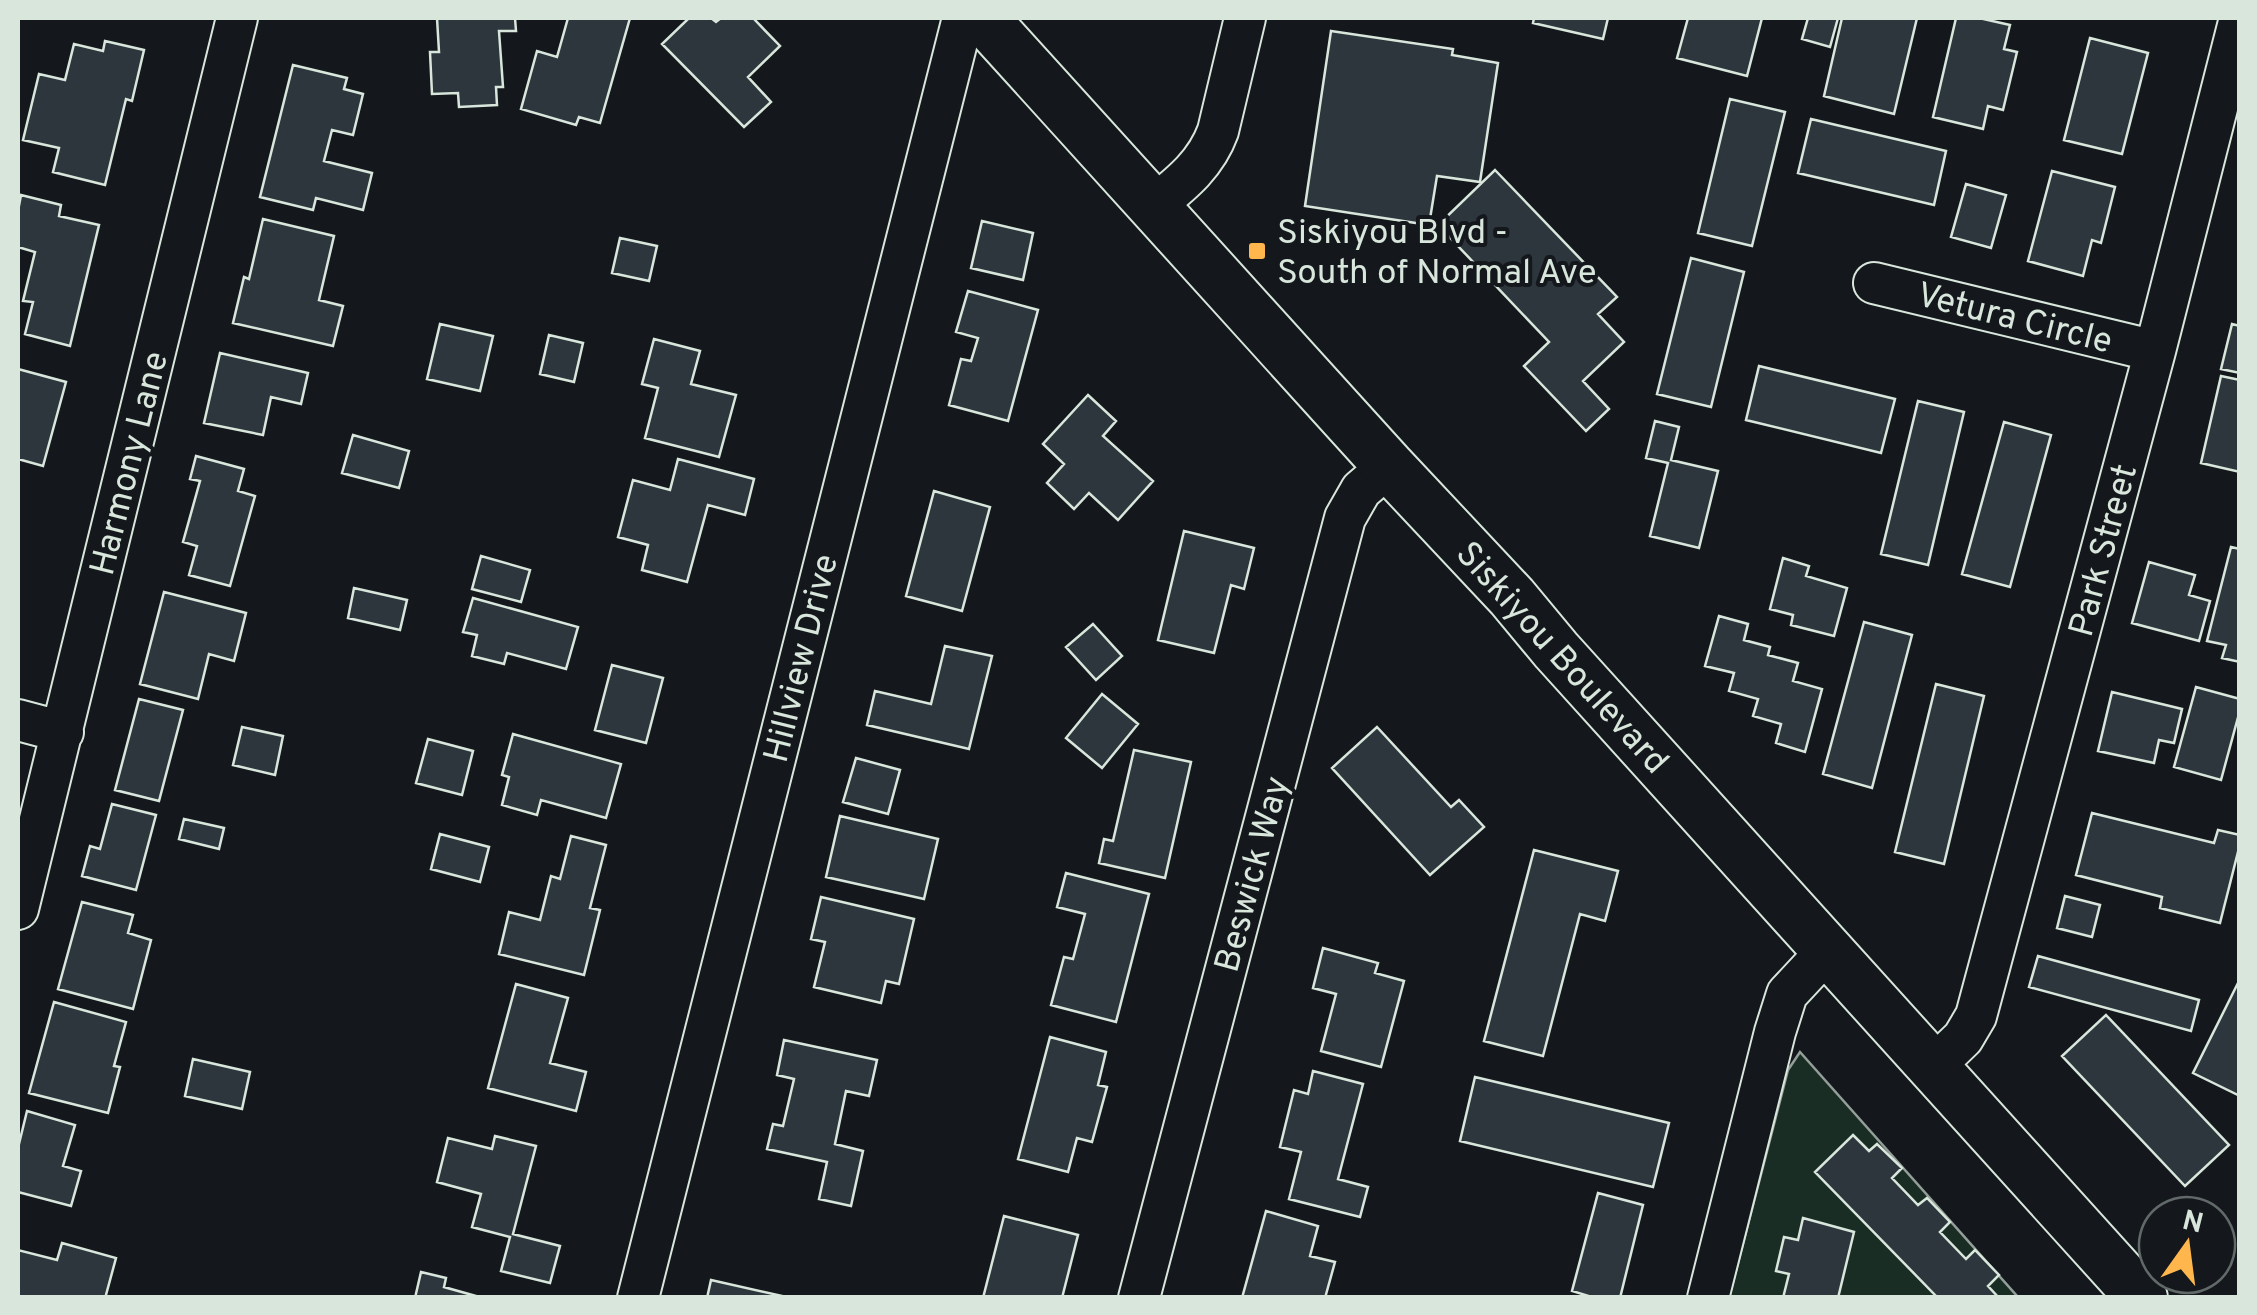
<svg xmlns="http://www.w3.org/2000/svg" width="2257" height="1315" font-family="Overpass,sans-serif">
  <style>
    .green { fill: #1a2d24; stroke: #939e99; stroke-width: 2.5 }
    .building { fill: #2c363c; stroke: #d8e6dc; stroke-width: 2.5 }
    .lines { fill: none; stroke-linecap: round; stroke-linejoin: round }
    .minor-casing { stroke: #d8e6dc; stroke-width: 44 }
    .major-casing { stroke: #d8e6dc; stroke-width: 54 }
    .minor { stroke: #14181c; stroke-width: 40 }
    .major { stroke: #14181c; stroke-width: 50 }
    .poi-dot { fill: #ffb74d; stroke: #14181c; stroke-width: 4 }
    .labels { text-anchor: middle; stroke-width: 8; stroke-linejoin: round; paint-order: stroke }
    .poi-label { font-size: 35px; fill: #d8e6dc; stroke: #14181c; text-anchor: start }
    .street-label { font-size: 35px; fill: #d8e6dc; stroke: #14181c }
  </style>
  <rect width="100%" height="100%" fill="#14181c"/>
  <!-- green -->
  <path class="green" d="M1800,1052l217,244 -1,2h-287l59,-228z"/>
  <!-- building -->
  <path class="building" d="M437,18h78l1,13h-17l4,56h-7l1,18 -38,2 -1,-14 -26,1 -2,-42h9z
    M568,18h62l-30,105 -21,-6 -3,8 -55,-16 16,-58 20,6z
    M689,18h22l5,4 5,-4h32l27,28 -32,31 23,25 -27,25 -82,-83z
    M1534,18h74l-5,21 -70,-16z
    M1688,18h74l-15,58 -70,-18z
    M1808,18h30l-8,29 -28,-8z
    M1842,18h75l-23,96 -70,-18z
    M1956,18h23l31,7 -6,24 13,3 -14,58 -15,-4 -5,23 -50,-12z
    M1331,31l122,18 -1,6 46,8 -18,119 -43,-6 -8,49 -124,-19z
    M2090,38l58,15 -26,101 -58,-14z
    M105,41l39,9 -12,51 -6,-2 -21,86 -52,-13 6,-24 -36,-8 16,-66 26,6 9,-36 29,7z
    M293,65l54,13 -3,11 19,5 -10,41 -21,-5 -8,31 48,12 -9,37 -47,-12 -3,12 -53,-13z
    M1730,99l55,13 -33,134 -54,-13z
    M1811,119l135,32 -12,54 -136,-32z
    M1495,170l122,127 -19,17 26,28 -41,39 26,28 -23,22 -62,-65 25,-24 -111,-117z
    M2052,171l63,16 -14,56 -9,-3 -9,36 -55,-15z
    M1966,184l40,11 -15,53 -40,-11z
    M21,195l40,10 -2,11 40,9 -29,121 -45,-12 8,-32 -10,-1 12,-49 -17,-5v-36z
    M263,219l71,17 -15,64 24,6 -10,40 -100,-23 11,-46 5,2z
    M982,221l51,12 -10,47 -52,-12z
    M620,238l37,8 -8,35 -37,-8z
    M1691,258l53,14 -33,135 -54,-13z
    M968,291l70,19 -30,111 -59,-16 12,-46 10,2 7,-23 -22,-6z
    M440,324l53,12 -13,55 -53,-12z
    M2232,324l8,2v47l-19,-4z
    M549,335l34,8 -9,39 -34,-8z
    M654,339l46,12 -9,33 45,11 -17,62 -74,-19 13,-50 -16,-4z
    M220,353l88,20 -7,31 -30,-7 -8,38 -59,-12z
    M1759,366l136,33 -14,54 -135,-33z
    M18,369l48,13 -23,84 -25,-7z
    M2221,376l19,4v92l-39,-9z
    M1088,395l28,26 -13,15 50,45 -35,39 -29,-27 -15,16 -27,-26 17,-19 -21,-20z
    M1918,401l46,11 -36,153 -47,-11z
    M1655,421l24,6 -8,33 47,11 -19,77 -49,-12 18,-73 -22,-5z
    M2004,422l47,13 -41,152 -48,-13z
    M353,435l56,16 -10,37 -57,-15z
    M196,456l48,13 -6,22 17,5 -25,90 -41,-11 8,-29 -14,-4 17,-61 -10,-2z
    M678,459l76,20 -9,36 -37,-10 -21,77 -45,-12 6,-25 -30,-8 15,-57 37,10z
    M934,491l56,16 -28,104 -56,-15z
    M1184,531l70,17 -10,41 -13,-4 -17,68 -56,-13z
    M2231,547l9,2v113l-18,-4 4,-13 -19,-4z
    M481,556l49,14 -9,32 -49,-13z
    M1783,558l26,8 -3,10 41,12 -13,48 -43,-11 2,-10 -23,-6z
    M2149,562l46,13 -6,20 21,6 -11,40 -67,-18z
    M354,588l53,12 -7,30 -52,-12z
    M164,592l82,21 -12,48 -25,-7 -11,45 -58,-15z
    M473,598l105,29 -12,42 -59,-16 -3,11 -32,-8 5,-21 -14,-3z
    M1719,616l29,8 -4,16 26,7 -2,8 30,8 -5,18 29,8 -17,63 -29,-9 5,-19 -28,-8 5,-17 -29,-8 5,-18 -29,-7z
    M1864,622l48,13 -40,153 -49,-14z
    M1093,624l29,32 -26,24 -30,-33z
    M945,646l47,10 -23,93 -102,-24 8,-34 56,13z
    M612,665l51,13 -17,65 -51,-13z
    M1936,684l48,12 -40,168 -49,-12z
    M2196,687l44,12v11l-19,70 -47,-13z
    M2112,692l70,17 -8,34 -15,-3 -5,23 -56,-12z
    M1102,694l36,30 -36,44 -36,-30z
    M139,699l44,11 -24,91 -44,-11z
    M242,727l41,9 -8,39 -42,-10z
    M1377,727l74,80 8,-7 25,27 -54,48 -98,-107z
    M513,734l108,30 -15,54 -65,-18 -4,15 -35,-10 7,-28 -7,-2z
    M428,739l45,12 -11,44 -46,-12z
    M1134,750l57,12 -26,116 -66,-15 5,-24 9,2z
    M856,758l44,12 -12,44 -45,-12z
    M112,804l44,11 -20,75 -54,-14 8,-30 10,3z
    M2092,813l122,30 4,-13 22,5v9l-20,79 -60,-15 2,-11 -86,-22z
    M840,816l98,23 -14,60 -98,-22z
    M184,819l40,9 -5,21 -40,-10z
    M440,834l49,13 -9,35 -49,-13z
    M571,836l35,9 -16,63 10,2 -16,65 -85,-21 10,-42 31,8 11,-44 9,3z
    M1534,850l84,21 -13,50 -25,-7 -37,142 -59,-15z
    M1066,873l83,21 -33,128 -65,-17 13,-48 9,2 12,-45 -28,-7z
    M2065,896l35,9 -8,32 -35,-9z
    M821,897l93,22 -15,65 -13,-3 -5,22 -67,-16 11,-45 -14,-3z
    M82,902l51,13 -5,18 23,7 -18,69 -75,-20z
    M1323,948l55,15 -3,10 29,8 -23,86 -60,-16 15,-57 -23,-6z
    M2038,956l161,44 -8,31 -162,-44z
    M2240,979v117l-47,-23z
    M516,984l52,14 -18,65 36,9 -10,39 -88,-23z
    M54,1002l72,20 -12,44 6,1 -12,46 -79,-20z
    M2106,1015l123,130 -44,41 -123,-130z
    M1050,1037l56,15 -8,33 9,2 -15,55 -15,-4 -9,34 -50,-13z
    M784,1040l93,20 -8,36 -23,-5 -11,53 28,7 -12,55 -32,-7 8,-37 -60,-13 6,-25 10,2 11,-47 -17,-4z
    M193,1059l57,13 -8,37 -57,-13z
    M1313,1071l50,13 -25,95 30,8 -8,30 -71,-18 12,-47 -21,-5 14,-57 14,4z
    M1475,1077l194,46 -16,64 -193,-46z
    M27,1111l48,14 -12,41 18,5 -10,35 -53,-14v-44z
    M1853,1135l16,16 8,-7 25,24 -10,10 26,27 9,-7 23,24 -10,10 26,27 9,-9 24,25 -11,11 11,12h-61l-123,-126z
    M495,1136l41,10 -23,88 47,12 -10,37 -49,-12 9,-34 -38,-10 9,-33 -44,-12 11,-44 44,11z
    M1598,1193l45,12 -23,93h-25l-23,-7z
    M1266,1211l52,15 -8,30 25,6 -10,36h-83z
    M1004,1216l74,19 -16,63h-79z
    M1803,1218l51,14 -16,66h-55l6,-24 -13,-3 8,-34 14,3z
    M62,1243l54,15 -10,37 10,3h-98v-48l39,10z
    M421,1272l25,6 -2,9 39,11h-68z
    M711,1280l80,18h-84z"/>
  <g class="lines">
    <defs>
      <path id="minor" d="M1155,205c27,-22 51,-41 63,-74l27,-113
        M1874,283l281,68
        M18,720l45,12
        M18,909l219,-891
        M1934,1066l29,-28 13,-22 179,-665 85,-333
        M638,1298l325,-1280
        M1139,1298l206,-780 16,-28 28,-24
        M1708,1298l67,-266 12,-38 41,-44"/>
      <path id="major" d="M983,18l406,448 123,131 44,53 586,648"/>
    </defs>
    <!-- minor casing -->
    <use href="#minor" class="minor-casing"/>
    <!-- major casing -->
    <use href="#major" class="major-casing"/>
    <!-- minor -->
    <use href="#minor" class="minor"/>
    <!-- major -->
    <use href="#major" class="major"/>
  </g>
  <!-- markers -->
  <rect class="poi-dot" x="1247" y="241" width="20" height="20" rx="5"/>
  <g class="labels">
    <!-- poi labels -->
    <g class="poi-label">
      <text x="1277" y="243">Siskiyou Blvd -<tspan x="1277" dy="40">South of Normal Ave</tspan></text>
    </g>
    <!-- street labels -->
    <g class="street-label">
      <text transform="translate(2015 317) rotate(14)" y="12">Vetura Circle</text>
      <text transform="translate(128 463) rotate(-76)" y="12">Harmony Lane</text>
      <text transform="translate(2102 550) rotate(-75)" y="12">Park Street</text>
      <text transform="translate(1563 657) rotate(48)" y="12">Siskiyou Boulevard</text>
      <text transform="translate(800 658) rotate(-76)" y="12">Hillview Drive</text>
      <text transform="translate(1251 874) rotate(-75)" y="12">Beswick Way</text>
    </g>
  </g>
  <!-- border -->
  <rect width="2257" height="1315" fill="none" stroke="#d8e6dc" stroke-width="40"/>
  <!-- north arrow -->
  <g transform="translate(2187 1245) rotate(14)"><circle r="48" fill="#14181c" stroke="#626a69" stroke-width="2.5"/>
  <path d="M0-8L18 38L0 25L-18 38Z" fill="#ffb74d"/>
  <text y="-15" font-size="28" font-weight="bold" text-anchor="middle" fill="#d8e6dc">N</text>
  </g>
</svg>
